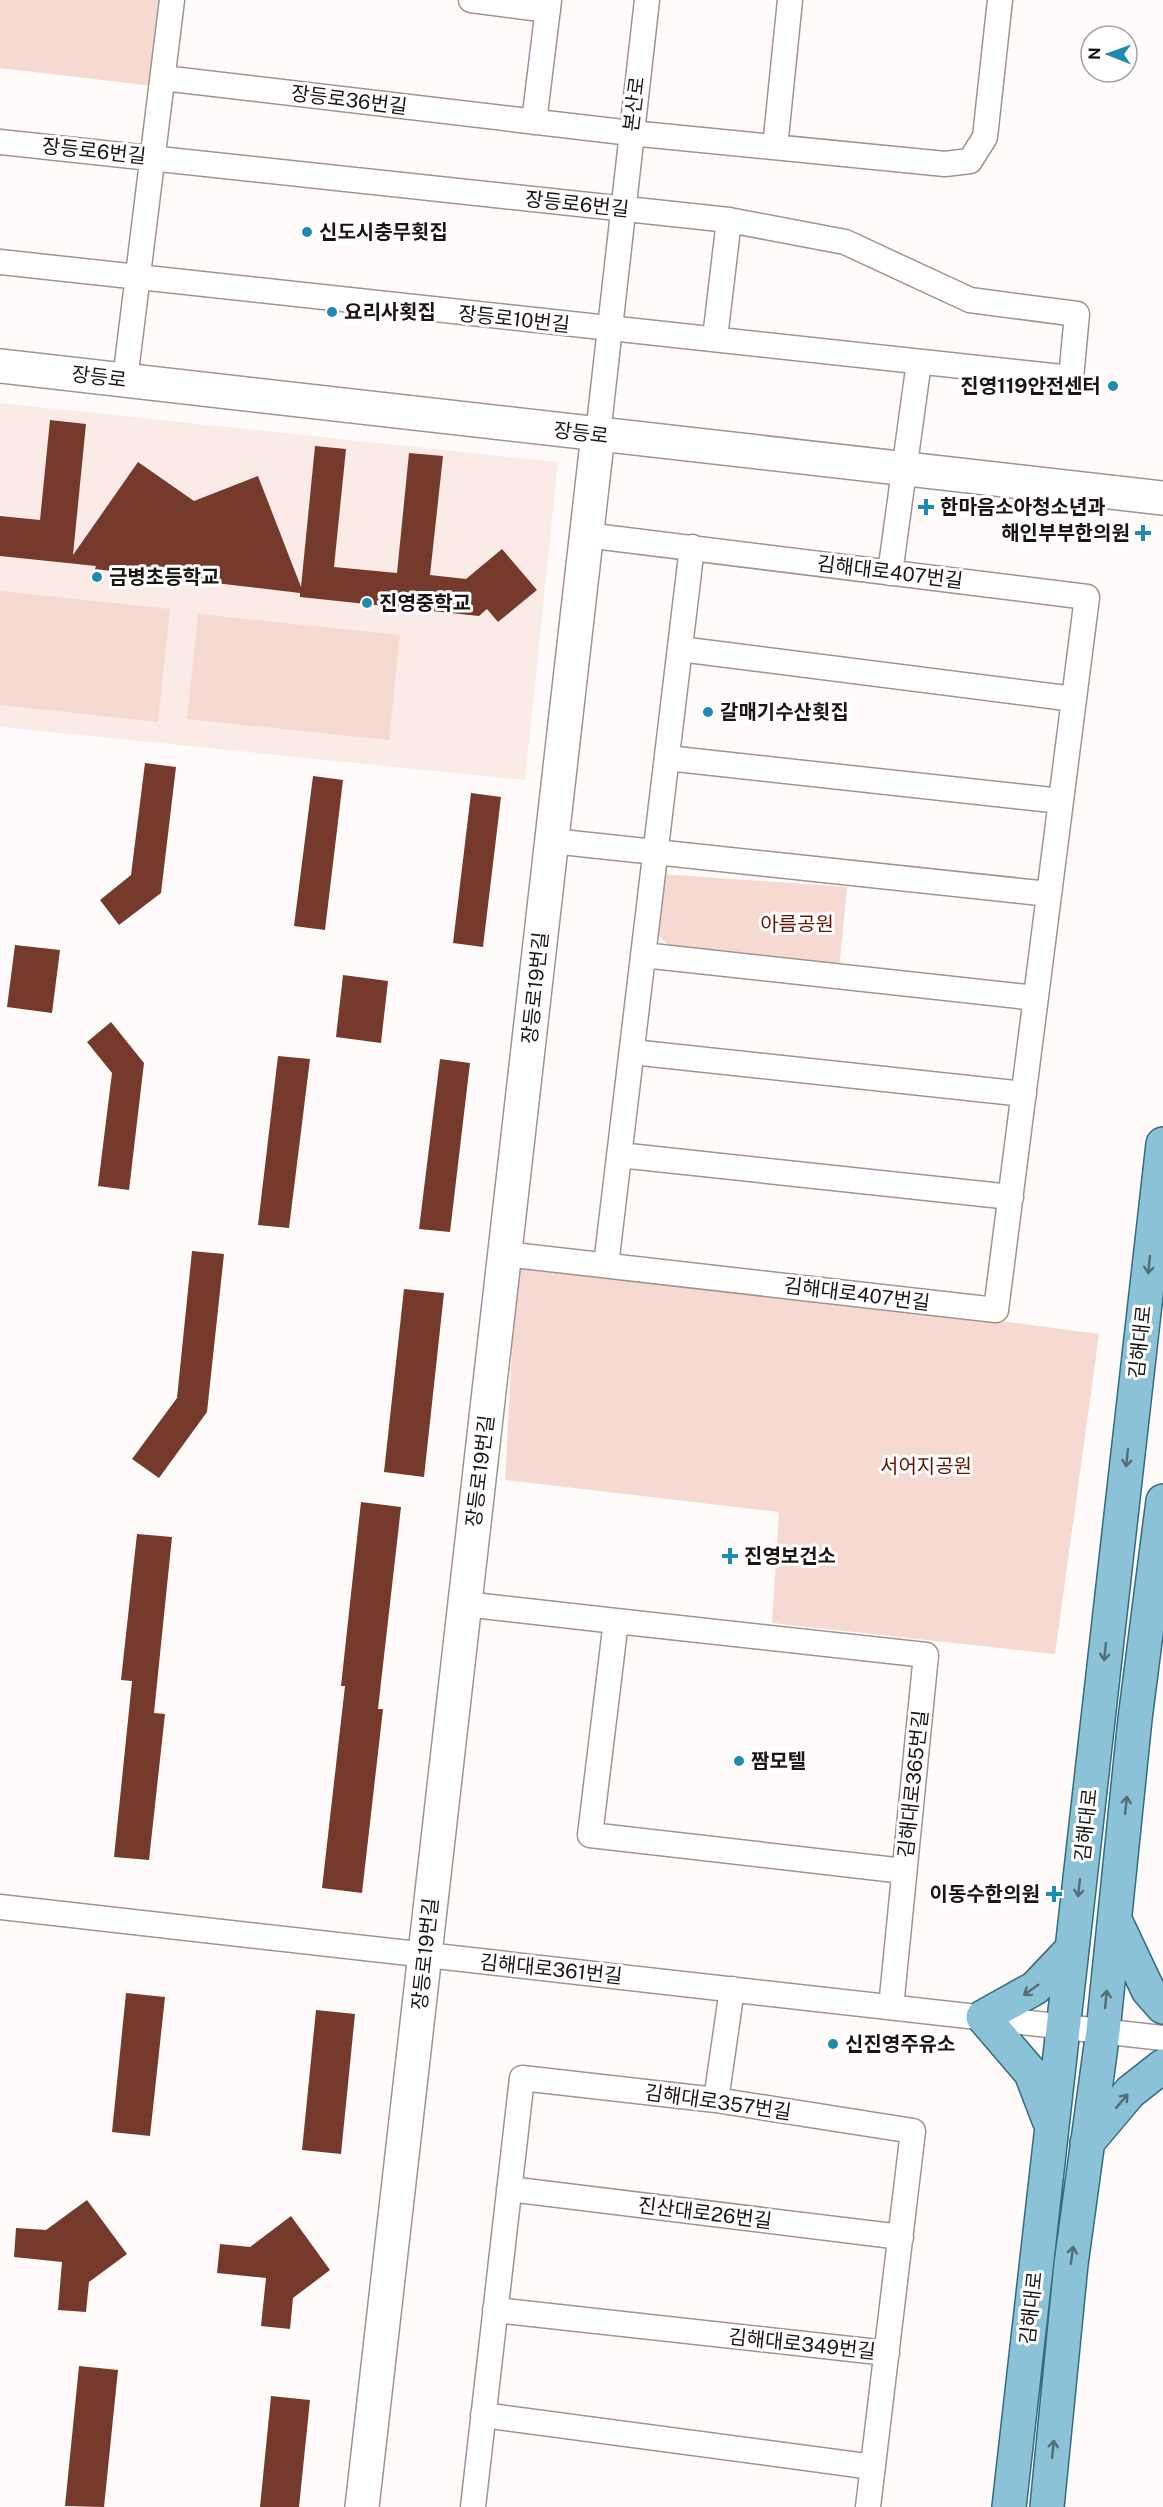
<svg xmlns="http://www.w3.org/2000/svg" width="1163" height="2507" font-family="'Public Sans','Noto Sans KR',sans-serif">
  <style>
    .built { fill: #fbebe7 }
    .green { fill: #f6dad2 }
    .building { fill: #763a2c }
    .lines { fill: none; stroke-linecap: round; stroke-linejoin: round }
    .street-casing { stroke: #a3928e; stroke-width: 27 }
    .secondary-casing { stroke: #a3928e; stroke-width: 36 }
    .primary-casing { stroke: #326b82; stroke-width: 36 }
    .street { stroke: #fff; stroke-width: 24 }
    .secondary { stroke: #fff; stroke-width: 33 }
    .primary { stroke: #8bc2d7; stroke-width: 33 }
    .oneway { stroke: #536c75 }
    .poi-dot { fill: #1d8bb1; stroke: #fff; stroke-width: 2 }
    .labels { text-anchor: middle; stroke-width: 6; stroke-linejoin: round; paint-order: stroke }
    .street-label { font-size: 20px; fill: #1b1513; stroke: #fff }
    .poi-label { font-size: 20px; font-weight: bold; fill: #1b1513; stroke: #fff; text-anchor: start }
    .park-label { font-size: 20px; fill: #661502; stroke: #fff }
  </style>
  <rect width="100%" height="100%" fill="#fefbfa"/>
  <!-- built -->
  <path class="built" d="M0,403l558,59 -33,318 -525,-53z"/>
  <!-- green -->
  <path class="green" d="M0,0h162l-8,86 -154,-18z
    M0,591l170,18 -12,113 -158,-17z
    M198,614l202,21 -11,105 -202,-21z
    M663,874l184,13 -8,82 -164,-17 -18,-18z
    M517,1256l582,78 -44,320 -283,-31 7,-111 -274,-32z"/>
  <!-- building -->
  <path class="building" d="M50,420l36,4 -13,131 65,-93 56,39 64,-25 43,111 14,-141 31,3 -12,118 63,6 12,-120 34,3 -13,119 36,4 36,-30 35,41 -39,32 -11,-13 -8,7 -179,-19v-4l-205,-24 1,-3 -96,-10v-40l40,4z
    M145,763l31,4 -15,126 -42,32 -19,-25 31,-25z
    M313,776l30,4 -18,150 -31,-4z
    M471,793l30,4 -18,150 -30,-4z
    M15,945l45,5 -8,63 -45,-6z
    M343,975l45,6 -7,62 -45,-6z
    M111,1022l33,41 -15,127 -31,-4 14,-113 -25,-31z
    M278,1056l32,3 -21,169 -31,-3z
    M440,1059l30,4 -20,169 -31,-3z
    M192,1251l32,3 -17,158 -48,66 -27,-19 45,-61z
    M404,1289l40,4 -20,184 -40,-5z
    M361,1502l40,5 -23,202h5l-21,184 -40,-5 23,-202h-4z
    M137,1534l35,3 -18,176 11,1 -16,146 -35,-3 18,-176 -11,-1z
    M126,1993l39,4 -15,139 -38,-4z
    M316,2010l39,4 -14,140 -39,-4z
    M87,2200l40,54 -38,28 -3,30 -28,-2 4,-48 -48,-5 2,-29 30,2z
    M291,2216l39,54 -37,28 -3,31 -29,-3 5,-48 -49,-5 3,-29 30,3z
    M79,2366l39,4 -14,137 -39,-1z
    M271,2396l39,4 -11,107h-39z"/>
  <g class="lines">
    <defs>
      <path id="street" d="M471,0l77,10
        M163,78l468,55 314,31 25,-3 15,-24 15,-137
        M534,122l15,-122
        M0,142l729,78 116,22 125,58 107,14 -6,64 -1071,-116
        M775,147l15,-147
        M715,338l14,-118
        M125,380l47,-380
        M598,434l49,-434
        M890,573l29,-211
        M680,649l394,50
        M667,758l394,43
        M552,841l497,53
        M643,955l393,43
        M632,1052l392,42
        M619,1155l392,42
        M505,1254l491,56 91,-713 -501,-62
        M606,1265l86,-718
        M465,1604l151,17
        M0,1907l1163,131
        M891,2007l35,-352 -310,-34 -26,214 314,36
        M716,2100l16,-111
        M509,2189l392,48
        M495,2310l392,43
        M483,2415l390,52
        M473,2507l49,-429 194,22 197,31 -45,376"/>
      <path id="secondary" d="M0,366l1163,132
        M362,2507l236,-2073"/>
      <path id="primary" d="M1115,1920l33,70 15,17
        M1049,2120l-18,-47 -48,-56 52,-29 37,-39
        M1087,2143l43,-51 33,-26
        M1009,2507l154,-1363
        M1047,2507l24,-243 32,-233 32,-312 28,-218"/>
    </defs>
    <!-- street casing -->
    <use href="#street" class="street-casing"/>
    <!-- secondary casing -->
    <use href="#secondary" class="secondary-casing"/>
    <!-- primary casing -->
    <use href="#primary" class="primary-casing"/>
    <!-- street -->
    <use href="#street" class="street"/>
    <!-- secondary -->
    <use href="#secondary" class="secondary"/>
    <!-- primary -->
    <use href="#primary" class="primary"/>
  </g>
  <!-- one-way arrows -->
  <defs><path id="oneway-shaft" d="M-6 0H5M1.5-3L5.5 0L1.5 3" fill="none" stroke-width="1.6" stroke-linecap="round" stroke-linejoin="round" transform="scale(1.5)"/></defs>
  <g class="oneway">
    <use href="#oneway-shaft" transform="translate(1149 1265) rotate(96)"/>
    <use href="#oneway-shaft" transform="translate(1127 1458) rotate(96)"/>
    <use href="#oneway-shaft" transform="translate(1105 1652) rotate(96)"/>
    <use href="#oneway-shaft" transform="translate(1126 1805) rotate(-84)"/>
    <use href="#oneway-shaft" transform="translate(1079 1888) rotate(96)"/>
    <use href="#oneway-shaft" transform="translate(1031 1990) rotate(145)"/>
    <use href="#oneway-shaft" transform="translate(1106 1999) rotate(-84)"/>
    <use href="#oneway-shaft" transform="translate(1122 2101) rotate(-50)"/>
    <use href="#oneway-shaft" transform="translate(1072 2255) rotate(-82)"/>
    <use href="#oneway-shaft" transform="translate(1053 2449) rotate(-84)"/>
  </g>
  <!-- markers -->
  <g class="poi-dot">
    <circle cx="307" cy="232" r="6"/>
    <circle cx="332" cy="312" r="6"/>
    <circle cx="1113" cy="386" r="6"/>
    <path d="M923 498h6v6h6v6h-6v6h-6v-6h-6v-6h6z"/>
    <path d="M1140 524h6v6h6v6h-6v6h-6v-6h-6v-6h6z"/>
    <circle cx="97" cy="577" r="6"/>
    <circle cx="367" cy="603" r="6"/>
    <circle cx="708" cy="712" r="6"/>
    <path d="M727 1547h6v6h6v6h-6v6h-6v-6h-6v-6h6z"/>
    <circle cx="739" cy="1761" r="6"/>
    <path d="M1051 1885h6v6h6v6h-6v6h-6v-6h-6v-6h6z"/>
    <circle cx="833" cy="2044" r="6"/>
  </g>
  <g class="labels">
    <!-- street labels -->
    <g class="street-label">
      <text transform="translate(349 100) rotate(7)" y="7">장등로36번길</text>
      <text transform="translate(634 104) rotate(-83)" y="7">본산로</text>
      <text transform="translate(94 151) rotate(6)" y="7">장등로6번길</text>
      <text transform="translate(577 204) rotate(6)" y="7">장등로6번길</text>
      <text transform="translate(514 319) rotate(6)" y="7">장등로10번길</text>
      <text transform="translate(99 377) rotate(7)" y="7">장등로</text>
      <text transform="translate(581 433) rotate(7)" y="7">장등로</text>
      <text transform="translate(890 572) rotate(7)" y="7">김해대로407번길</text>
      <text transform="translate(535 988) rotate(-84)" y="7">장등로19번길</text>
      <text transform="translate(857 1294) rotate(7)" y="7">김해대로407번길</text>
      <text transform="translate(1140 1342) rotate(-84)" y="7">김해대로</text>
      <text transform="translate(480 1471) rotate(-83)" y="7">장등로19번길</text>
      <text transform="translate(913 1784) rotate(-84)" y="7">김해대로365번길</text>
      <text transform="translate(1086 1825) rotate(-84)" y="7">김해대로</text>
      <text transform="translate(425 1954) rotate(-84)" y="7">장등로19번길</text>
      <text transform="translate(551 1969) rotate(6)" y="7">김해대로361번길</text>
      <text transform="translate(718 2102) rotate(8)" y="7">김해대로357번길</text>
      <text transform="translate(705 2213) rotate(7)" y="7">진산대로26번길</text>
      <text transform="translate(1031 2308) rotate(-84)" y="7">김해대로</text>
      <text transform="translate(802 2344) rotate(6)" y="7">김해대로349번길</text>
    </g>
    <!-- poi labels -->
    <g class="poi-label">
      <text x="319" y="239">신도시충무횟집</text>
      <text x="344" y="319">요리사횟집</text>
      <text x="1101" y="393" text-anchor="end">진영119안전센터</text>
      <text x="940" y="514">한마음소아청소년과</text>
      <text x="1130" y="540" text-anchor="end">해인부부한의원</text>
      <text x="109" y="584">금병초등학교</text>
      <text x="379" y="610">진영중학교</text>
      <text x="720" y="719">갈매기수산횟집</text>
      <text x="744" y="1563">진영보건소</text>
      <text x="751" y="1768">짬모텔</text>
      <text x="1040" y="1901" text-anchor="end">이동수한의원</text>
      <text x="845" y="2051">신진영주유소</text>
    </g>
    <!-- park labels -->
    <g class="park-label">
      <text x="797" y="931">아름공원</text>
      <text x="926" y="1473">서어지공원</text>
    </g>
  </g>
  <!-- north arrow -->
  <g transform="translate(1109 54) rotate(271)"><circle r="28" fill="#ffffff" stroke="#a4a1a1" stroke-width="1.5"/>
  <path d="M0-4.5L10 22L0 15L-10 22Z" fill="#1d8bb1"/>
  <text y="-9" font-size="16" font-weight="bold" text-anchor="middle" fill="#1b1513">N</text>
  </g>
</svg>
